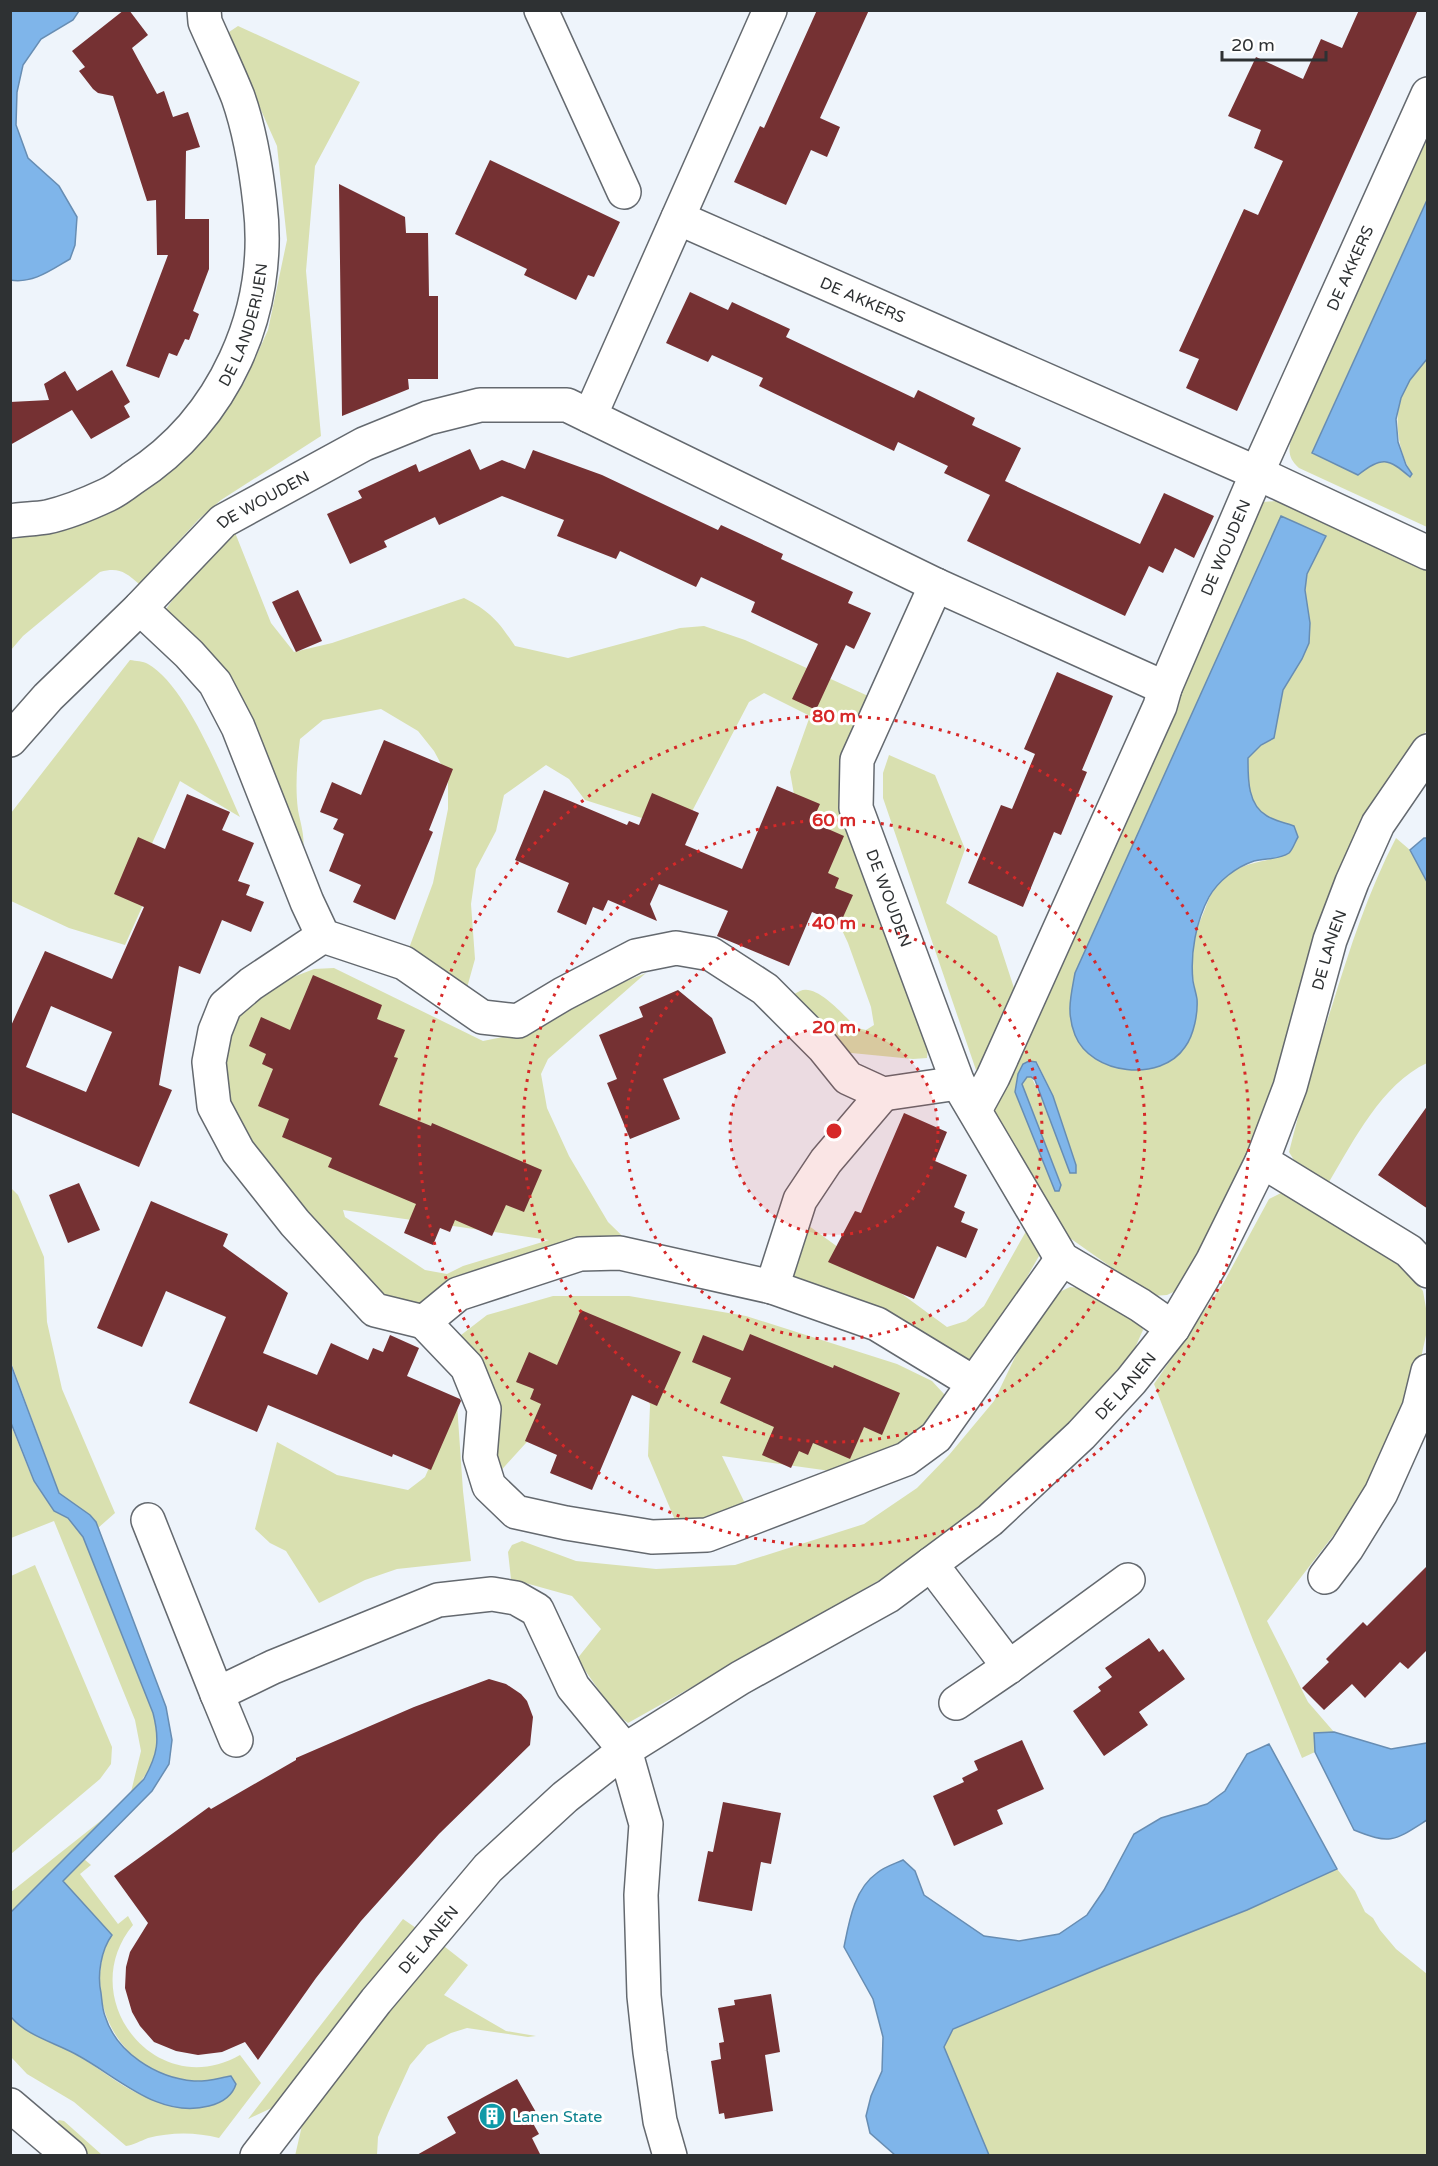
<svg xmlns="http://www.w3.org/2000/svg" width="1438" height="2166" font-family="'Varela Round',sans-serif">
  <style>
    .green { fill: #d9e0b0; fill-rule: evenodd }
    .water { fill: #7fb5ea; stroke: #678db3; stroke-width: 1.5 }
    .building { fill: #753133; fill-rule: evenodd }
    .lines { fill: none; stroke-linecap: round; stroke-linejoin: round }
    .minor-casing { stroke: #64696f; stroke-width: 36 }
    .minor { stroke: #fff; stroke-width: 33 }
    .ring { fill: none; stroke: #d62828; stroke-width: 3; stroke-dasharray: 3 6 }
    .labels { text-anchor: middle; stroke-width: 6; stroke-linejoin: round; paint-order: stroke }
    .street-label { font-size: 16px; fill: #2e3133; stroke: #fff }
    .culture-label { font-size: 16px; fill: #0d838f; stroke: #fff; text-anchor: start }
    .centre { fill: #d62828; stroke: #fff; stroke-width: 3 }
    .ring-label { font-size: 18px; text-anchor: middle; font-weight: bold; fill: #d62828; stroke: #fff; stroke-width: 6; stroke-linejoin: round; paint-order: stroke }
  </style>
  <rect width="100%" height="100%" fill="#eef4fb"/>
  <!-- green -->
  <path class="green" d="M238,26l122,56 -45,84 -9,105 15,165 -100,64 -22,19 -60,65c-14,-12 -20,-17 -39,-12l-77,64 -12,14v-111l26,-4 155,-90 52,-62 24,-53 19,-90 -10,-94 -45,-101 -3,-13z
    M1427,139v61l-115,252 59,13 13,-4 11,3 14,13 3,-3c-22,-36 -20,-88 15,-115v168l-128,-59c-10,-9 -11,-16 -8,-29z
    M1276,501l151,67v162l-16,20 -161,407 -70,132 -13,6 -15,1 -85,-60 -81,-127 277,-607zM1326,537l-19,37 -2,16 5,33 -8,36 -19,31 -9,48 -13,7 -13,13c0,19 -1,47 18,58 8,5 19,7 28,10l-3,25c-20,12 -45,9 -64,24 -11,8 -18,22 -22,34 -4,10 -9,21 -11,31 -9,50 21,76 -23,121l-96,-88zM1029,1061l8,1 16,34 23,69v8l-45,-97 -4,1 -5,7 39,100 -2,7h-4l-40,-99 3,-18 5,-10z
    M232,525l39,98 23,29 38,-9 132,-45c26,13 35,24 51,48l53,12 112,-30 24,-2 41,14 132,60 -25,41 76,304 -1,13 -14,1 -82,-8 -54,-43c7,-5 15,-14 23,-17 17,-8 45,26 57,37l9,2 8,-5 -3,-18 -23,-64 -22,-47 -31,-96 -5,-28 20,-56 -46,-23 -15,9 -62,119 -17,6 -85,-27 -16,-21 -23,-14 -42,30 -8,36 -20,38 -5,35 4,55 -12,43 -62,-32 32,-87 15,-74v-32l-14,-26 -16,-20 -37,-22 -58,11 -23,19c-3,24 -5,47 -2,71 3,16 7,25 5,42l-95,-154 -55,-71 42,-58z
    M130,660c6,1 13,1 18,4 38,21 74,113 92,153l-60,-36 -44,98 15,8 -26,58 -56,-17 -58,-27v-88z
    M889,755l46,20 30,74 -19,54 51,33 17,52 -37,85 -94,-275v-25z
    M1396,838l14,12 17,32v181c-45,21 -73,77 -98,119l-35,-22 -5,-8c12,-49 27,-98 43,-146 18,-58 36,-114 64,-168z
    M334,968l149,73 30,-6 70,-36 63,-26 -98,86 -7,15 6,34 22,48 39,66 42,41h-85l-134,43 -37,3 -27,-19 -129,-163 -14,-30 -1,-39 5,-28 16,-26 39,-23 31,-12zM343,1210l206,30 -86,26 -16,8 -22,-4 -80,-53z
    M10,1187l8,8 26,62 3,65 15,67 53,124 -17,15 -2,-6 -37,-29 -48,-131z
    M1281,1193l20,5 103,71 19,22 4,23 1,12 -9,41 -56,130 -96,124 41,81 26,30 -20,1 1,19 -13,6 -49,-118 -99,-256 70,-102 45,-83z
    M805,1223l142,104 19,-6 18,-15 45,-80 10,30 -57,100 -23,7 -170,-78z
    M1070,1287l29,3 39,27 5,13 -9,20 -31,36 -85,90 -103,83 -93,55 -194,109 -13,-10 -38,-54 24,-30 -29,-33 -61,-17 -3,-27 4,-7 10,-4 54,20 80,8 79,-4 129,-41 53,-36 32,-33 45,-54 24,-50 31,-54z
    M553,1296h76l117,20 151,48 35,17 12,13 2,18 -65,66 -159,-22 33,68 -72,15 -35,-83 2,-51 -7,-22 -30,-36 -127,140 -34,-145 35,-27z
    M457,1404l6,87 8,70 -74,8 -32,11 -46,23 -33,-52 -16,-8 -15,-14 22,-87 60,33 71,15 17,-13z
    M10,1423l24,59 20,29 14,7 15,19 70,176c9,35 3,54 -22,79l10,-41 -6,-31 -81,-199 -43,17z
    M35,1565l77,182 -1,17 -11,15 -89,75v-278z
    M108,1815l-97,97v-20z
    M84,1859l7,6 -11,9 38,50 10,-8 5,9c-60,73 23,178 107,130l21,28 -42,55c-23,-6 -48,-6 -71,0 -8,3 -14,7 -22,8l-52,-44 -47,-28 -16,-17 -1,-40c16,17 38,21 57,32 23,12 43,30 66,42 14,7 28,12 43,16l54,-31c-11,2 -24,6 -36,5 -49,-4 -84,-37 -93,-84 -3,-21 -1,-44 11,-62l-49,-54z
    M1337,1869l18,22 10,21 8,6 7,12 16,19 31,25v181h-438l-45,-108 9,-18 149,-62 145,-57z
    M403,1919l13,9 -136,176 -32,15z
    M440,1943l28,22 -24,30 62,36 30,5 -8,1 -61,-9 -16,5 -24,12 -17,20 -22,48 -10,24 -1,18 -82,1 8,-35z
    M59,2120l5,1 37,33 -2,1h-12l-31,-27 1,-6z"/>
  <!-- water -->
  <path class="water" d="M10,11h69l-6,9 -32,19 -18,26 -6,27 -1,33 12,33 31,28 18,31 -2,28 -5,14c-19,11 -37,25 -60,21z
    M1427,200v159l-17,21 -9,18 -5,21 2,23 8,23 6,9 -2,3c-22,-19 -28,-21 -52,-2l-46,-22z
    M1281,516l45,20 -19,38 -2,16 5,33 -1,20 -7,16 -19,31 -9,48 -13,7 -13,13c0,19 -1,47 19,58 8,5 19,7 27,10l4,11c-3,5 -5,12 -9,16 -10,7 -23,5 -35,8 -18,6 -36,20 -45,36 -13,24 -19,57 -16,84 1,6 3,12 4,18 1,14 -3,36 -12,48 -24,36 -94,28 -110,-12 -9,-23 -4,-39 0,-62z
    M1424,838h3v44l-17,-32z
    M1029,1061l7,1 17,34 23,69v8h-6l-35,-93 -4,-3h-4l-5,7 39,101 -2,6h-4l-40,-99 3,-18 5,-10z
    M10,1362l49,131 31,22 6,7 70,185 6,33 -3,24 -17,27 -89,90 49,54c-11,15 -15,40 -11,58 1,7 1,15 4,23 11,36 51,62 89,65 12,1 25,-3 37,-5l5,8c-4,13 -15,19 -27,22 -50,13 -90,-28 -130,-50 -22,-13 -51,-19 -68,-39v-105l133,-133c14,-25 16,-39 9,-66l-70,-176 -15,-19 -14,-7 -20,-30 -23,-58z
    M1334,1732l57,17 36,-6v77c-33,21 -36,25 -73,10l-39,-78 -1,-19z
    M1269,1744l68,125 -90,41 -145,57 -149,62 -9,18 45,108h-94l-25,-22 -4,-17 5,-20 11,-25 1,-34 -10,-38 -29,-52c5,-25 10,-58 33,-74 7,-6 17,-9 26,-13l12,11 9,24 60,41 35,5 40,-7 28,-19 17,-25 30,-56 27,-16 46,-14 18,-13 22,-37z"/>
  <!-- building -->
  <path class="building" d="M124,10h5l19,25 -16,13 25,46 7,-3 9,26 15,-5 12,35 -14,4 -1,68h24v50l-16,42 6,3 -10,26 -4,-1 -8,17 -8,-3 -10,25 -33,-12 42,-111h-11l-1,-55 -9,1 -34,-105 -15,-3 -5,-4 -14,-18 6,-4 -13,-16z
    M817,10h52l-49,108 20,9 -13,30 -16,-7 -25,55 -52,-23 26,-56 4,2z
    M1359,10h59l-181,401 -51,-23 13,-29 -20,-8 65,-142 14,6 25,-54 -29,-13 7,-18 -33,-14 28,-59 47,22 18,-40 21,9z
    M490,160l130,62 -26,55 -6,-2 -12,25 -52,-25 3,-6 -72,-35z
    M339,184l66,33 1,16h22l1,63h9v83h-30l1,10 -67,27z
    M690,292l38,18 4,-8 58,27 -4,8 128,61 4,-8 57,28 -3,7 49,23 -16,33 135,63 24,-51 50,23 -20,42 -19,-10 -12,25 -14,-7 -24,50 -158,-75 23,-46 -46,-22 4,-7 -50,-24 -4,9 -135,-65 4,-8 -51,-23 -4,7 -42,-19z
    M112,370l18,32 -6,4 6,11 -39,22 -19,-29 -62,35v-43l39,-2 -5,-16 21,-13 12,20z
    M470,449l10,21 22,-10 23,9 8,-19 69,25 116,55 3,-5 62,29 -2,5 72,33 -5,11 23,10 -17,36 -8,-4 -30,65 -24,-11 26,-55 -67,-32 4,-10 -54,-25 -5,10 -76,-36 -4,8 -59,-23 7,-16 -62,-24 -63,29 -4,-8 -51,24 3,6 -37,17 -23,-50 35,-16 -4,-7 58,-27 3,8z
    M298,590l24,51 -26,11 -24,-50z
    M1057,672l56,24 -31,74 5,2 -26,63 -7,-3 -31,75 -55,-24 33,-78 11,4 23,-55 -11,-5z
    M384,740l69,29 -24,61 4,2 -38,88 -42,-18 8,-17 -32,-14 15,-37 -11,-5 5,-10 -18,-7 12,-30 29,13z
    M777,786l43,18 -8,18 32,14 -16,37 11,5 -4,10 18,7 -13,29 -28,-12 -23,54 -72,-30 11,-25 -69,-27 -9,20 7,17 -49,-21 -5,11 -10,-4 -7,18 -29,-13 12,-29 -54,-23 29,-70 83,35 2,-4 10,4 13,-32 47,20 -14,32 57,24z
    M187,794l43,18 -8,18 32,13 -16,38 12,4 -4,10 18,7 -13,30 -29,-12 -22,54 -21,-8 -20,119 13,5 -33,77 -129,-55v-84l35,-77 67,28 32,-72 -30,-13 24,-57 27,12zM51,1006l61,26 -26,60 -60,-25z
    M313,975l69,30 -5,14 28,11 -11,27 4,1 -19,47 52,21 1,-3 110,47 -18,42 -18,-7 -14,31 -37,-16 -5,12 -10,-4 -7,17 -29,-12 12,-29 -88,-37 4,-9 -50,-21 7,-18 -31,-13 15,-37 -11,-5 4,-10 -17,-8 12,-29 29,13z
    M678,990l34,28 14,35 -63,26 17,40 -50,20 -23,-56 10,-4 -18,-44 44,-18 -4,-10z
    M1428,1105v104l-50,-34z
    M904,1113l43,19 -12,29 32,14 -13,32 11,5 -4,10 17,7 -12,29 -29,-12 -23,53 -86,-37 27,-51 6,2z
    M79,1183l21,47 -32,13 -19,-48z
    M151,1201l77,33 -5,12 65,47 -25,60 54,22 14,-32 37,17 5,-12 10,4 7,-17 29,13 -12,28 53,23 1,2 -30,69 -38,-16 -1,3 -124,-52 -11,27 -68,-29 37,-86 -60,-26 -24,56 -45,-19z
    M581,1310l100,42 -24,54 -25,-11 -40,95 -42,-17 7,-18 -32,-14 16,-37 -11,-5 4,-10 -18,-7 13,-30 28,13z
    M750,1334l83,34 1,-3 66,28 -18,42 -18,-8 -14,32 -37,-16 -5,12 -9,-4 -8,17 -29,-13 12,-28 -54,-24 11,-25 -39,-16 11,-27 40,16z
    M1428,1565v84l-20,20 -8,-7 -35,36 -13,-14 -28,26 -22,-22 27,-26 -3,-3 37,-37 4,4z
    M1149,1638l10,14 4,-3 22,30 -46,33 9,13 -44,31 -31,-45 28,-20 -3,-4 14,-10 -7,-9z
    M489,1679l17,5 15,10 6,7 6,16 -3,28 -91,89 -78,87 -45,57 -58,82 -13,-18 -23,10 -24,3 -22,-4 -22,-9 -14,-16 -8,-14 -7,-24 1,-21 4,-15 18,-29 -34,-47 95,-69 2,2 85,-49v-2l118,-51z
    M1022,1740l22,49 -47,21 6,14 -49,22 -21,-50 31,-14 -2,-4 16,-8 -4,-9z
    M723,1802l58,11 -10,51 -10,-2 -9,49 -54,-10 10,-50 5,1z
    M771,1994l9,58 -15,3 8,56 -48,8 -1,-6 -5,1 -8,-53 10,-2 -2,-16 5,-1 -6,-34 17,-3 -1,-5z
    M517,2079l20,35 -7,4 9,16 -7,4 9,18h-126l41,-23 -9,-16z"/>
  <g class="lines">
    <defs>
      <g id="minor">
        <path d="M541,10l83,182"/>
        <path id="s1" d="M678,218l579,255 171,80"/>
        <path d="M590,416l180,-406"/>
        <path id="s2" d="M10,521c12,-2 25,-2 37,-4 18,-4 43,-14 60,-22 9,-4 18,-11 26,-17 91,-58 140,-167 127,-274 -4,-36 -10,-73 -22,-107 -10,-25 -22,-50 -33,-75l-1,-12"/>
        <path id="s3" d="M936,585l-79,175 -1,48 102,275 104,176 78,46 33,23"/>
        <path d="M140,608l49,46 26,29 23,44 69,175 16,34 81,27 78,54 36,4 45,-27 73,-38 40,-8 35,6 54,35 58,58 25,31 35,16 75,-11"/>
        <path id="s4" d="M10,740l38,-43 92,-89 83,-87 141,-77 64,-26 52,-13h87l369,180 229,103"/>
        <path d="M323,936l-72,48 -26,22 -10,25 -6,31 5,44 24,45 57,72 80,87 49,12"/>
        <path id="s5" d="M975,1110l18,-33 167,-371 5,-18 92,-215 171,-379"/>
        <path d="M1262,1161l147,90 19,20"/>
        <path d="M772,1287l28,-87 26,-39 57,-67"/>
        <path d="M974,1383l-97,-59 -105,-37 -152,-34 -40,1 -122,40 -34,28 43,45 17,42 -4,48 9,29 27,26 50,11 86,14 55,-2 199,-76 30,-22 126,-178"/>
        <path d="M148,1520l69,174 56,-27 165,-67 54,-6 24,4 21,12 36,77 52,63 21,74 -5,71 3,101 6,56 10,69 10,35"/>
        <path d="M931,1564l78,103"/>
        <path d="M1325,1577l22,-29 34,-55 38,-85 9,-37"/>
        <path d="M217,1694l19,46"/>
        <path d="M956,1703l53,-36 119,-87"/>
        <path d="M10,2105l60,51"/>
        <path id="s6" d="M257,2156l119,-155 112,-133 77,-71 60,-47 115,-72 148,-82 102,-76 91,-85 50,-54 42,-53 39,-66 50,-101 28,-74 40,-147 22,-58 26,-58 50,-73"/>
      </g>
    </defs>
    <!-- minor casing -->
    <use href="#minor" class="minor-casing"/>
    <!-- minor -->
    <use href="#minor" class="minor"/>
  </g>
  <!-- distance rings -->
  <circle cx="834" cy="1131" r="104" fill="#d62828" fill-opacity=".12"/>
  <g class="ring">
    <circle cx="834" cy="1131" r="104"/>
    <circle cx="834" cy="1131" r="208"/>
    <circle cx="834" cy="1131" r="311"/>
    <circle cx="834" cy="1131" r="415"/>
  </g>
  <!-- icons -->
  <defs>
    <symbol id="building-disc" viewBox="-11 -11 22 22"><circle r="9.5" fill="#0f9aa8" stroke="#fff"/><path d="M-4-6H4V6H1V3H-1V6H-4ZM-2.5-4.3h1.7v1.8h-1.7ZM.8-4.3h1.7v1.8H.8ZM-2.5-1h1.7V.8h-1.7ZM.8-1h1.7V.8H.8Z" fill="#fff"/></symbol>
  </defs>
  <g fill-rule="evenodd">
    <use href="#building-disc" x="477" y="2101" width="30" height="30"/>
  </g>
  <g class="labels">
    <!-- street labels -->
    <g class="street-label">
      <text dy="6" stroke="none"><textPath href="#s5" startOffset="922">DE AKKERS</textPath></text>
      <text dy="6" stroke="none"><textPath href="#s1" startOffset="202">DE AKKERS</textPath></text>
      <text dy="6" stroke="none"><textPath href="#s2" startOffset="327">DE LANDERIJEN</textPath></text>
      <text dy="6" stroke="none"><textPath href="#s4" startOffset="351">DE WOUDEN</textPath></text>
      <text dy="6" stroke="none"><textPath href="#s5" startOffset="616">DE WOUDEN</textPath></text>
      <text dy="6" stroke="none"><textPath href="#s3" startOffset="336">DE WOUDEN</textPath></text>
      <text dy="6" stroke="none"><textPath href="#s6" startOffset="1659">DE LANEN</textPath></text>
      <text dy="6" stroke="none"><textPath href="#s6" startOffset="1173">DE LANEN</textPath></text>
      <text dy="6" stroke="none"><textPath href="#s6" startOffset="276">DE LANEN</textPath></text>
    </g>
    <!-- culture labels -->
    <g class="culture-label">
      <text x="512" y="2122">Lanen State</text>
    </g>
  </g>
  <circle cx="834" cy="1131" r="9" class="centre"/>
  <g class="ring-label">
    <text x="834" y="722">80 m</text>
    <text x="834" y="826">60 m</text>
    <text x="834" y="929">40 m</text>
    <text x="834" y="1033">20 m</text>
  </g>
  <!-- border -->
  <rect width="1438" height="2166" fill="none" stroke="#2e3133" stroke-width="24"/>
  <!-- scale -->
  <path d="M1222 51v9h104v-9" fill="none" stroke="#2e3133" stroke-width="3"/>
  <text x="1231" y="51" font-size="18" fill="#2e3133" stroke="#ffffff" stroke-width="4.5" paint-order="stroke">20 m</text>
</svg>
